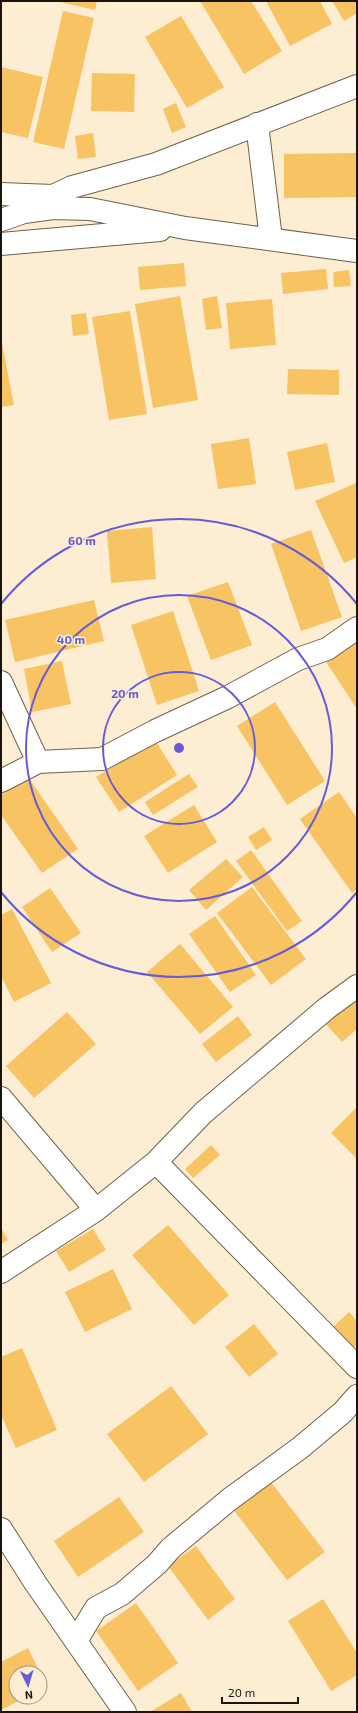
<svg xmlns="http://www.w3.org/2000/svg" width="358" height="1713" font-family="'Exo 2',sans-serif">
  <style>
    .building { fill: #f7c363 }
    .lines { fill: none; stroke-linecap: round; stroke-linejoin: round }
    .minor-casing { stroke: #6f624c; stroke-width: 24 }
    .secondary-casing { stroke: #6f624c; stroke-width: 24 }
    .minor { stroke: #fff; stroke-width: 22 }
    .secondary { stroke: #fff; stroke-width: 22 }
    .ring { fill: none; stroke: #665cd5; stroke-width: 2 }
    .centre { fill: #665cd5; stroke: #fcedd3; stroke-width: 2 }
    .ring-label { font-size: 12px; text-anchor: middle; font-weight: bold; fill: #665cd5; stroke: #fcedd3; stroke-width: 3; stroke-linejoin: round; paint-order: stroke }
  </style>
  <rect width="100%" height="100%" fill="#fcedd3"/>
  <!-- building -->
  <path class="building" d="M56,1h41l-2,9z
    M200,1h51l31,50 -38,23z
    M266,1h54l12,23 -42,22z
    M332,1h25v12l-13,8z
    M63,11l31,7 -30,131 -31,-7z
    M181,16l43,71 -37,21 -42,-71z
    M1,67l42,10 -15,61 -27,-6z
    M92,73l43,1 -1,38 -43,-1z
    M176,103l10,24 -14,6 -9,-24z
    M93,133l3,24 -18,2 -3,-23z
    M357,153v44l-73,1v-44z
    M184,263l2,23 -46,4 -2,-23z
    M326,269l2,20 -45,5 -2,-21z
    M349,270l2,16 -17,1 -1,-15z
    M180,296l18,104 -45,8 -18,-104z
    M217,296l5,32 -16,2 -4,-31z
    M272,299l4,46 -46,4 -4,-46z
    M130,311l17,103 -38,6 -17,-103z
    M86,313l3,21 -16,2 -2,-21z
    M1,338l13,67 -13,2z
    M288,369l51,1v25l-52,-1z
    M249,438l7,46 -38,5 -7,-45z
    M327,443l8,39 -40,8 -8,-38z
    M356,483l1,2v72l-13,6 -29,-62z
    M152,527l4,52 -45,4 -4,-52z
    M311,530l31,87 -41,14 -30,-87z
    M228,582l24,63 -41,15 -24,-64z
    M94,600l10,41 -89,21 -10,-42z
    M173,611l26,80 -42,14 -26,-80z
    M357,642v67l-31,-47z
    M62,661l9,43 -39,8 -8,-43z
    M275,702l50,79 -38,24 -50,-79z
    M155,740l22,35 -58,37 -23,-35z
    M189,774l9,13 -45,28 -8,-13z
    M28,777l50,72 -36,24 -41,-58v-20z
    M339,792l18,26v71l-5,4 -52,-74z
    M194,805l23,37 -49,31 -24,-37z
    M264,827l8,13 -16,10 -8,-13z
    M251,850l51,71 -15,10 -51,-70z
    M226,859l17,18 -37,33 -17,-20z
    M252,887l54,72 -35,26 -54,-72z
    M50,888l31,45 -29,19 -30,-45z
    M12,909l39,74 -37,19 -13,-26v-61z
    M215,916l41,59 -26,17 -41,-58z
    M180,944l53,63 -33,27 -53,-62z
    M357,997v32l-15,13 -16,-18z
    M67,1012l29,32 -62,54 -28,-32z
    M238,1016l14,19 -36,27 -14,-18z
    M357,1107v52l-26,-26z
    M211,1145l9,10 -27,23 -8,-9z
    M168,1225l61,70 -35,30 -62,-70z
    M1,1228l7,12 -7,4z
    M93,1229l13,21 -37,22 -13,-21z
    M113,1269l19,40 -47,23 -20,-40z
    M349,1312l8,9v23l-5,5 -19,-22z
    M254,1324l24,30 -29,23 -24,-30z
    M22,1348l35,82 -41,18 -15,-33v-58z
    M171,1386l37,48 -64,48 -37,-48z
    M270,1481l55,71 -38,28 -54,-71z
    M119,1497l25,35 -66,45 -24,-36z
    M196,1546l39,53 -27,21 -40,-54z
    M323,1599l34,54v22l-26,16 -43,-70z
    M136,1603l42,60 -40,28 -42,-60z
    M28,1648l19,39 -7,3v-17h-24v24h11l-26,13v-48z
    M181,1693l11,19h-42z"/>
  <g class="lines">
    <defs>
      <path id="minor" d="M257,124l14,115
        M1,194l52,2
        M53,208v-12l19,-9 84,-23 201,-78
        M1,682l37,80
        M1,781l37,-19 64,-3 53,-28 73,-34 70,-38 29,-10 30,-21
        M1,1098l95,112
        M156,1162l201,205
        M1,1272l95,-62 60,-48 47,-49 124,-105 30,-22
        M1,1529l35,55 89,128
        M76,1641l20,-33 26,-14 35,-30 14,-16 59,-49 70,-51 43,-36 14,-16"/>
      <path id="secondary" d="M1,220l23,-8 29,-4 37,1 95,19 172,23
        M1,244l159,-14"/>
    </defs>
    <!-- minor casing -->
    <use href="#minor" class="minor-casing"/>
    <!-- secondary casing -->
    <use href="#secondary" class="secondary-casing"/>
    <!-- minor -->
    <use href="#minor" class="minor"/>
    <!-- secondary -->
    <use href="#secondary" class="secondary"/>
  </g>
  <!-- distance rings -->
  <g class="ring">
    <circle cx="179" cy="748" r="76"/>
    <circle cx="179" cy="748" r="153"/>
    <path d="M357 892A229 229 0 0 1 1 892M1 604A229 229 0 0 1 357 604"/>
  </g>
  <circle cx="179" cy="748" r="6" class="centre"/>
  <g class="ring-label">
    <text x="82" y="545">60 m</text>
    <text x="71" y="644">40 m</text>
    <text x="125" y="698">20 m</text>
  </g>
  <!-- border -->
  <rect width="358" height="1713" fill="none" stroke="#1a150c" stroke-width="4"/>
  <!-- north arrow -->
  <g transform="translate(28 1685) rotate(175)"><circle r="19" fill="#fcedd3" stroke="#a29783"/>
  <path d="M0-3L7 15L0 10L-7 15Z" fill="#665cd5"/>
  <text y="-6" font-size="11" font-weight="bold" text-anchor="middle" fill="#1a150c">N</text>
  </g>
  <!-- scale -->
  <path d="M222 1697v6h76v-6" fill="none" stroke="#1a150c" stroke-width="2"/>
  <text x="228" y="1697" font-size="12" fill="#1a150c" stroke="#fcedd3" stroke-width="3" paint-order="stroke">20 m</text>
</svg>
